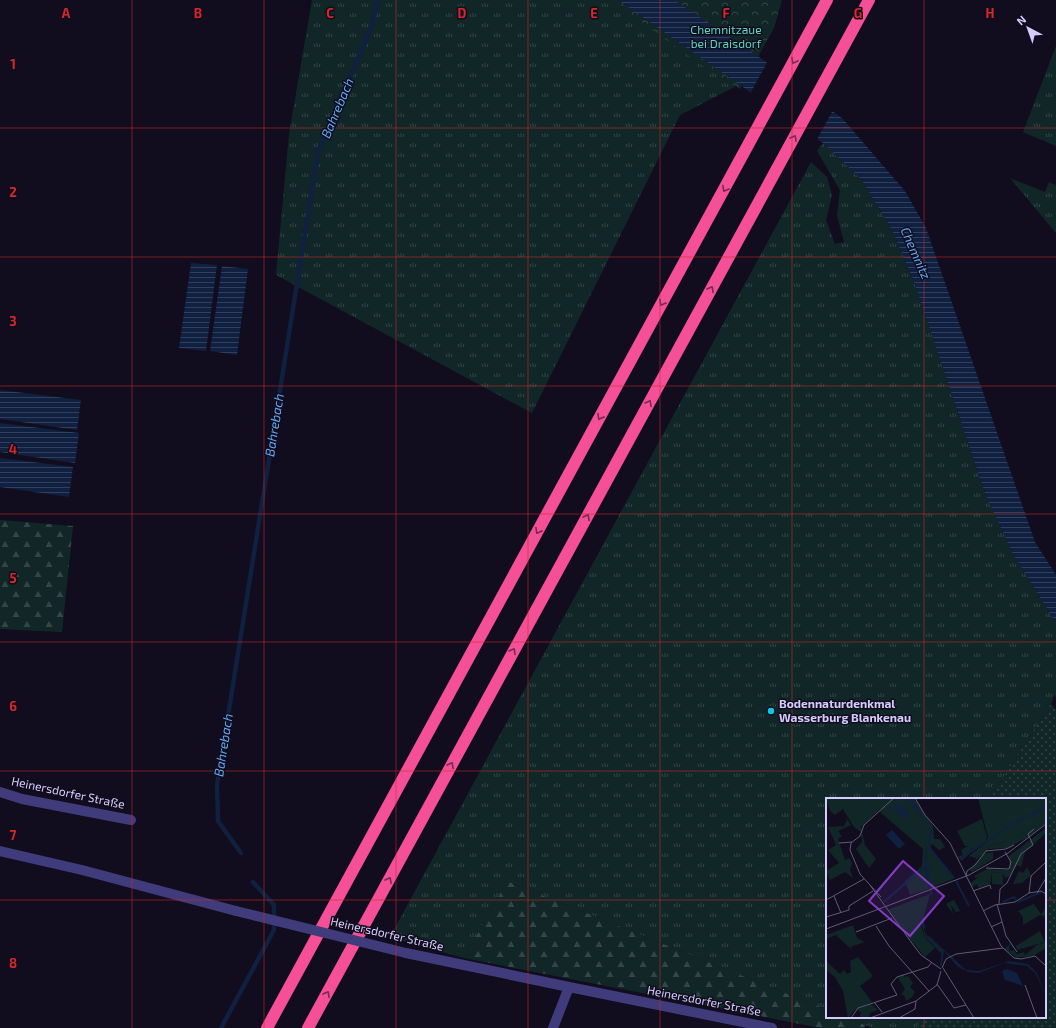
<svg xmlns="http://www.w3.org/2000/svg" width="1056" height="1028" font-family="'Exo 2',sans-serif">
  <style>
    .grass { fill: url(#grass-tufts) }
    .forest { fill: url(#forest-firs) }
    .park { fill: url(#park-crowns) }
    .garden { fill: url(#garden-dots) }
    .water { fill: url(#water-rules) }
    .pier { fill: #110d1e }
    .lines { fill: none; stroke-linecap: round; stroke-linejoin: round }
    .stream { stroke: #0f2040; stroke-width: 4.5 }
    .minor { stroke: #403b7a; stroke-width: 10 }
    .highway { stroke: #f44f97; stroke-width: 12 }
    .minor-bridge { stroke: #403b7a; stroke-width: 10 }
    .oneway { stroke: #772b54 }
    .grid { fill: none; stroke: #d62828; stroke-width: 1; stroke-opacity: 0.55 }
    .poi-dot { fill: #0ec7e6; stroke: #110d1e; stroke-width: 1.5 }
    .labels { text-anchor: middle; stroke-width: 3; stroke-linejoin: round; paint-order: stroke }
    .park-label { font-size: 12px; fill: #5ed6be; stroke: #110d1e }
    .poi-label { font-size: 12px; font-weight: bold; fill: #d4cdfc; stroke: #110d1e; text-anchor: start }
    .street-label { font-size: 12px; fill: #d4cdfc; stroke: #110d1e }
    .water-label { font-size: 13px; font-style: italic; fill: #61aaf5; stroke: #110d1e }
    .inset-river { fill: none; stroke: #0f2040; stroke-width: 2 }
    .inset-road { fill: none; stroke: #5f5a77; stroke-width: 1 }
    .view { fill: #843cc5; fill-opacity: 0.15; stroke: #843cc5; stroke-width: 2 }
    .inset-edge { fill: none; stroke: #d4cdfc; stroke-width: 2 }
    .grid-label { font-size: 13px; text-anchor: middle; font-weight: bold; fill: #d62828; stroke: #110d1e; stroke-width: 3; stroke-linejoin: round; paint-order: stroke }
  </style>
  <defs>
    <pattern id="grass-tufts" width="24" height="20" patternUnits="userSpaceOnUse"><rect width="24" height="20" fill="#112727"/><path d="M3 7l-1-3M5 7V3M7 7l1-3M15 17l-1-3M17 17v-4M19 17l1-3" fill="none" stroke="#334547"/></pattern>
    <pattern id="forest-firs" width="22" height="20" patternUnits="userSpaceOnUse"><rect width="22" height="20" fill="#112727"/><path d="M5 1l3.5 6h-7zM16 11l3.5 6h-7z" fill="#334547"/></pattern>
    <pattern id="park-crowns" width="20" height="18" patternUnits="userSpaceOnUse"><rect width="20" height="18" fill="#112727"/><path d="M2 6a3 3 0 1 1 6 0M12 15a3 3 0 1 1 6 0" fill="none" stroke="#334547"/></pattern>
    <pattern id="garden-dots" width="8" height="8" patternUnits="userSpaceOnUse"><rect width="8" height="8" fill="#112727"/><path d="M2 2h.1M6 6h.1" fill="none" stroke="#334547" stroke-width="1.8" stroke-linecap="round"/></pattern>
    <pattern id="water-rules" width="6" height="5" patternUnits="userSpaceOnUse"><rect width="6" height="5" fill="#0f2040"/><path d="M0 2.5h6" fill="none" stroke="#313f5c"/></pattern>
  </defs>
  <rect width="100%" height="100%" fill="#110d1e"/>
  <!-- grass -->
  <path class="grass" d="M312,0h306l122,84 -60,31 -148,298 -256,-138 13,-141z
    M1056,46v100l-33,-14z
    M823,143l38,36 30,49 22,51 73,217 27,58 43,69v74l-2,-1 -3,8 -62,95h-162v211l-320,-129 -43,77 -74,-21 421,-775 16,15 5,18 -6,25 9,24 9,-2 -7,-27 3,-25 -23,-39z
    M1010,178l35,14 4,-10 7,3v48z
    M845,1017h75l-3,11h-44z"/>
  <!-- forest -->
  <path class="forest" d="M0,520l73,6 -11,106 -62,-3z
    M507,881l320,129v7h18l20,8 -1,3h-43l-357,-70z"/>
  <!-- park -->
  <path class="park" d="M610,0h172l-8,28 -34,61 -37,-23z"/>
  <!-- garden -->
  <path class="garden" d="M1051,704l5,6v318h-139l3,-11h125v-218h-56z"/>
  <!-- water -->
  <path class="water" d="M618,0h56l88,59 81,60 62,72 21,37 109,314 21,33v48l-43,-69 -27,-58 -73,-217 -22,-51 -30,-49 -38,-36z
    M191,263l26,2 -11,86 -27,-3z
    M222,266l26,3 -11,86 -27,-4z
    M0,390l81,10 -4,30 -77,-11z
    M0,423l79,10 -4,30 -75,-11z
    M0,458l73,9 -4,30 -69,-10z"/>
  <!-- pier -->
  <path class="pier" d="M768,61l65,49 -17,31 -66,-47z"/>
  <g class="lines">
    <!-- stream -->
    <path class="stream" d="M241,853l-23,-32 -1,-36 101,-633 53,-124 7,-28
      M221,1028l53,-98v-25l-21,-23"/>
    <!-- minor -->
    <path class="minor" d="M0,792l22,7 109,21
      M0,851l82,19 154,41
      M406,953l163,34 203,41
      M553,1028l16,-41"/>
    <!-- highway -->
    <path class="highway" d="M267,1028l560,-1028
      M308,1028l561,-1028"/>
    <!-- minor-bridge -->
    <path class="minor-bridge" d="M236,911l170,42"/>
  </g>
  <!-- one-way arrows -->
  <defs><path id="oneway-chevron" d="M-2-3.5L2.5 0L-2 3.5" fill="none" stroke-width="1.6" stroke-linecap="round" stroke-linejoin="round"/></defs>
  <g class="oneway">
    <use href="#oneway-chevron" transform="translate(794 61) rotate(118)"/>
    <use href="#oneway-chevron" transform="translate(794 138) rotate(-61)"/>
    <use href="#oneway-chevron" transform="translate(725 189) rotate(119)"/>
    <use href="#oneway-chevron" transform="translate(711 289) rotate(-61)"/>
    <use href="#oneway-chevron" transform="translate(662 303) rotate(119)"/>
    <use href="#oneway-chevron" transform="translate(649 403) rotate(-61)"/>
    <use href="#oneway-chevron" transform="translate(600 417) rotate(119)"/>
    <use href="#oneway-chevron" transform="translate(587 517) rotate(-61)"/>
    <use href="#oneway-chevron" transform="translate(538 531) rotate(119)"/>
    <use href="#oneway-chevron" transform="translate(513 651) rotate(-61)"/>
    <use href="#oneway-chevron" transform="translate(451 765) rotate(-61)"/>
    <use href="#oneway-chevron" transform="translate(389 880) rotate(-61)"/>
    <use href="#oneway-chevron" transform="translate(327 994) rotate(-61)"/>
  </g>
  <!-- grid -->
  <path class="grid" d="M132,0v1028M264,0v1028M396,0v1028M528,0v1028M660,0v1028M792,0v1028M924,0v799M0,128h1056M0,257h1056M0,386h1056M0,514h1056M0,642h1056M0,771h1056M0,900h827M1045,900h11M924,1017v11"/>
  <!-- markers -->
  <circle class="poi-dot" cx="771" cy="711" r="4"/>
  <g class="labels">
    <!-- park labels -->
    <g class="park-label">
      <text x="726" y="34">Chemnitzaue<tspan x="726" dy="14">bei Draisdorf</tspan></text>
    </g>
    <!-- poi labels -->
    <g class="poi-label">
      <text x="779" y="708">Bodennaturdenkmal<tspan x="779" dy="14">Wasserburg Blankenau</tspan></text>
    </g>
    <!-- street labels -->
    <g class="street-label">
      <text transform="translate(68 793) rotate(12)" y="4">Heinersdorfer Straße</text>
      <text transform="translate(387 934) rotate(13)" y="4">Heinersdorfer Straße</text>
      <text transform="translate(704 1001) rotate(11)" y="4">Heinersdorfer Straße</text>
    </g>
    <!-- water labels -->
    <g class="water-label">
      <text transform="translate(337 108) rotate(-67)" y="5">Bahrebach</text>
      <text transform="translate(916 253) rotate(66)" y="5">Chemnitz</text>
      <text transform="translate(274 425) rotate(-81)" y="5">Bahrebach</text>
      <text transform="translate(223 745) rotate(-81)" y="5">Bahrebach</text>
    </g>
  </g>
  <!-- overview -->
  <g transform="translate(826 798)">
    <rect width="220" height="220" fill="#110d1e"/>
    <path d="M56,11l44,38 -1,19 4,23 -19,6 -5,-14 17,-15 1,-17 -43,-37zM19,18l6,9 -13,6 4,5 -4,3 7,21 5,-2 2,6 -2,5 3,9 -8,-6 -15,8 -4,-9 13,-8 -11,-13 8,-5 -8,-18 16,-1 3,-6zM220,22v3l-18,14 -20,11 -19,1 -14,12 2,-6 11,-9 16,-4zM220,30v5l-21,19 -4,15 -4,-2 -7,11 -5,2 -2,-5 -11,-1 -2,12 -5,-10 -9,4 -2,-2 13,-7 23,1 -1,-14zM167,54v7l-21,13 -2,-2 14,-16zM104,96l-6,22v15l5,8 14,11 -1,4 -17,-17 -4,-14 -17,9 -17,-22zM128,102l6,11 -4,1 -5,-7 2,9 -7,-10zM208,106l7,10 5,-7v10l-6,-2 -17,10v-8l-5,-6zM27,127l4,13 8,4 -15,5 2,3 -16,-15 -10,4v-4zM78,176v3l4,-1 5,7 -3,4 5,5 -3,5 -6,4 -2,-6h-3l4,-6 -7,-11zM45,206l7,6 -8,3 -1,5h-10l2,-5 -4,-4z" fill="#112727"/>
    <path d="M84,0h4l19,28 1,13h6l5,8 -6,3 -7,-6 -2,4 9,10 -11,-9zM152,0h68v22l-34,20 -24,6 -13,12 -6,-2 16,-13 3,-6zM220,144v6l-11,7 -18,3 -13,-9 6,-5 -1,7 4,-1 4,4 7,-2 1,3 12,-10zM32,159l15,19 -13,10 12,16 -16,7 -8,9 -5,-27 -8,-14 -9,-7v-9l14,13 4,-4 3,4 4,-2 -1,-11z" fill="#112727"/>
    <path d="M214,133l5,11 -28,8 -1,-4z" fill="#112727"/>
    <path d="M0,0h87l20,32v10l-4,7 26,31 -26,11 -4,-24 1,-18 -46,-38 -19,18 4,18 11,14 -7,9 -13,-19 6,-7 -1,-10 -7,-5 -11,-18 -8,6 -5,-4zM166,74l11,1v12l-11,-1z" fill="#112727"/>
    <path d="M156,21l5,18 -2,6 -13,9 -1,-5 -6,-1 -8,-15zM140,49h5v5l-10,8 -4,-3 6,-2 -2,-5zM201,69l4,8 -9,8 -9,1 6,-13 4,2zM159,75l5,11 -11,4 -2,-4 -5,3 -2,-4zM94,125l5,15 10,10 -10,9 -21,-25z" fill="#112727"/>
    <path d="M81,0l4,1 21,32 -5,25 5,38 -8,27 3,13 39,36 13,1 30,-10 19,3 9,9 9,25 -10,-24 -9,-8 -23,-3 -25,10 -11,-1 -11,-6 -13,-15 -15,-12 -6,-15 8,-27 -6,-31 5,-37zM71,6l10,8 1,8 -14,-10 -1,-4zM66,32l13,14 -6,5 -13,-14zM181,171l10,4 6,13 -18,-6 -3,-9z" fill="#0f2040"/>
    <path class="inset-river" d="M160,44l27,-19 26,-12 7,-6M102,48l26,32M145,54l13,-10M135,62l9,-8M130,83l13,25M58,104l41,-36M177,104l11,-5 2,3M192,104l23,-10M115,168l2,-17"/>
    <path class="inset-road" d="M68,0l-30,27 -4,11 -9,7 -1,7 10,24 10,11 44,61 7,9 20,14M89,0l10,17 25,28 51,103 13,12 7,1 14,-3 11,10M13,45l13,-1M160,70l23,1 2,-7 -6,-10M140,78l1,-5 8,-6 11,-14 20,-2 8,-4M44,87l11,12M147,93l17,-6 1,4M203,95l2,-17 15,-14M211,95l9,-15M8,98l7,17M0,102l38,-21M171,106l9,32 11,16M173,106l1,-15 7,-6 14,-29 12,-9 -5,-11 6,-5M157,113l12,-6 20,-3 14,-9 12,-2 5,3M0,119l23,-7v-4l24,-15M50,128l13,20 40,45M165,129l11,-5M0,131l143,-54 39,-22 38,-29M30,134l36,-14M116,170l4,-9 10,-5 47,-6M117,170l31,50M111,186l17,24 12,-3M199,187l12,33M48,204l8,10M25,220l7,-10 39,-13 -6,-11 6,-7 31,-10 4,-5M44,220l46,-17 21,-16 4,-14M73,220l16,-9 1,-8"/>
    <path class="view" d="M77,63l41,35 -34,40 -41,-35z"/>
    <rect width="220" height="220" class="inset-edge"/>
  </g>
  <g class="grid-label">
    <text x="66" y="18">A</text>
    <text x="198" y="18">B</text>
    <text x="330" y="18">C</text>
    <text x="462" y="18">D</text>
    <text x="594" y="18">E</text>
    <text x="726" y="18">F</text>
    <text x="858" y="18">G</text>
    <text x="990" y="18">H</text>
    <text x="13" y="69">1</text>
    <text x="13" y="197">2</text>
    <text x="13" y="326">3</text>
    <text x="13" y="454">4</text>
    <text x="13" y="583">5</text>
    <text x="13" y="711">6</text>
    <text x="13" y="840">7</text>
    <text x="13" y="968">8</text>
  </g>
  <!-- north arrow -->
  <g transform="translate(1028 28) rotate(319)" stroke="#110d1e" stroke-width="3" paint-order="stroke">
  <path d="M0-3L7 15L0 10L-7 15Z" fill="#d4cdfc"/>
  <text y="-6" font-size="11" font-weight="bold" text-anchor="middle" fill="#d4cdfc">N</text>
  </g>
</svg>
